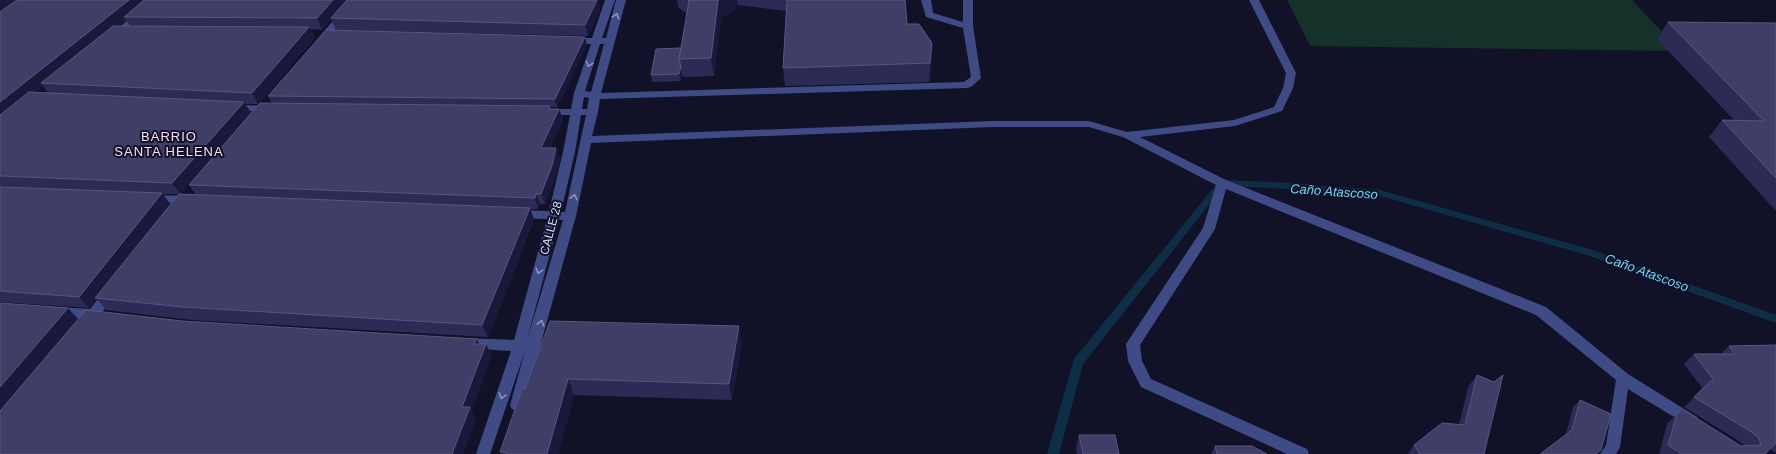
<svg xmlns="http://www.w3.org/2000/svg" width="1776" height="454" font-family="Arial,sans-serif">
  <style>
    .green { fill: #14322a }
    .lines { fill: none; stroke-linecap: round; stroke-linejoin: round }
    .stream { fill: #0d2e45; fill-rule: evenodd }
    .minor { fill: #3e4b85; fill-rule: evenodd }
    .wall { fill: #2b2b55; fill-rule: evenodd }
    .shaded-wall { fill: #19193b }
    .building { fill: #3e3e67; stroke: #56577f }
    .oneway { stroke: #8c94c2 }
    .labels { text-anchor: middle; stroke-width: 4; stroke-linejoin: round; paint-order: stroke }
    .street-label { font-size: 12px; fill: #d9ddfe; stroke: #111228 }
    .neighbourhood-label { font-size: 13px; letter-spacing: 1px; fill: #fedbf9; stroke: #111228 }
    .water-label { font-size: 13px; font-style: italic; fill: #6bd7fa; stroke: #111228 }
  </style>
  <rect width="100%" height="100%" fill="#111228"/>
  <!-- green -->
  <path class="green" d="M1287,0h345l48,51 -370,-5z"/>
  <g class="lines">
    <!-- stream -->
    <path class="stream" d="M1222,180l53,2 105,8 216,61 180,64v8l-186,-67 -210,-60 -105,-8 -51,-2 -141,178 -24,90h-12l27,-95 145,-178z"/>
    <!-- minor -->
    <path class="minor" d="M152,0h11l-47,39h-6l-2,-2 2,-2z
      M350,0h10l-37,44h-6l-2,-2 2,-2z
      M605,0h10l-13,38h4l10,-38h10l-25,93 363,-11 7,-5 -8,-49 -37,-11 -5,-17h10l2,13 30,9v-22h10v26l8,52 -10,9 -4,1 -367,11 -2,13 -6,24 401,-15h96l38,11 107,-12 40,-13 9,-19 3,-15 -37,-73h10l37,73 -3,15 -11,23 -47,15 -95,11 86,43 320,127 82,67 69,43 2,4 -2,4 -5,2 -5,-2 -59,-36 -8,58 -4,7h-16l6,-9 10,-65 -80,-65 -310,-126 -11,40 -75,116 2,16 9,18 156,70 2,5h-22l-146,-67 -13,-26 -2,-17 77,-116 13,-43 -93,-48 -34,-10h-96l-402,16 -15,73 -52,189 -2,4 -5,2 -5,-2 -2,-4 15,-54 -35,103h-14l35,-103 -47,-3 -5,-1 -2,-4 2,-4 5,-1 50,2 33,-121 -31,-1 -4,-1 -2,-3 2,-3 4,-1 33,1 14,-59 7,-37h-25l-5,-3 5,-3h26l3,-16 17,-49h-20l-5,-3 5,-3h21zM600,44h4l-13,48 -6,-1zM584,97l5,1 -2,11h-5zM581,115h5l-21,97h-4l14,-60zM559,220h4l-36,120z
      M233,105l38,1 5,3 -5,3 -42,-2 -1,-2z
      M150,195l42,1 4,1 2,3 -2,3 -4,1 -46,-2 -2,-3 2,-3z
      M111,287l5,2 1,3 -14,19 3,4 -2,4 -8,1c-5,6 -7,9 -15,7l-2,-4 3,-4 -30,-3 -2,-4 2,-4 5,-1 33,2 16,-20z"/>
  </g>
  <!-- wall -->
  <path class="wall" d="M0,0l600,9 -12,27 -252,-6 -5,-11 -9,11 -12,-1 5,9 -57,66h-13l6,9 21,-10 -4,-7 319,-51 -30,62h-7l1,2h8l4,11 -13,28 10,11 -4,18 -11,27h-5l-2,5h-8l4,11 -46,117 -296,-17 -86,-10 -9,-11 -8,9 -89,-6zM126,20l4,6h-12zM43,86l5,7 -12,-1zM219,150l-30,35 7,10 -16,-1zM163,194h16l-8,11z
    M677,0h228l2,24 25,37 -3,21 -144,4 -2,-18 3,-57 -48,-6 -7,7 -10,6 -7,58 -31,1 -1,-3 -1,7 -29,1 -1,-7 30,-27 6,-34 -9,-7z
    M1668,22l108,1v188l-67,-74 13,-17h12l-77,-81z
    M550,321l192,21 -10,58 -158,-5 -16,59h-56l-2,-2 25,-63z
    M1776,345v108l-6,-4 -5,5h-106l8,-30 15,-15 59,37h4l-6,-5 -55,-34 19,-18 -19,-25 10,-10h27l8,-8z
    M1477,375l17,7 -10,72h-76l6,-9 45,-20 9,-38z
    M1580,400l17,54 -31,-20 7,-27z
    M1079,435l40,19h-42l-1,-6z
    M1215,446l52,8h-56z"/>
  <!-- shaded-wall -->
  <path class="shaded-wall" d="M1,0h23l-24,18v-17z
    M129,0h21l-26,17 1,3 -78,63h-6l2,3 -43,35v-19z
    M333,0h15l-17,18v1l-9,11 -5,-12z
    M597,0h1l2,9 -12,27 -3,-11z
    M719,0h18l1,5 -7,7 -10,6 -7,58 -3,-18 7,-57z
    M309,27l6,11 -57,66 -6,-11z
    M585,37l2,8 -30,62 -2,-8z
    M932,43v18l-3,21 1,-19z
    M681,67l1,7 -1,7 -2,-7z
    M244,102l7,11 -71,81 -8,-11z
    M559,109l4,11 -18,39 -4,-11z
    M556,148l4,11 -4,18 -11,27 -4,-10z
    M162,193l9,12 -76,93 2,1 -8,9 -10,-11z
    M536,194l4,10 -2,5 -3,-11z
    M530,208l4,12 -46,117 -6,-12z
    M68,308l11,12 -79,94v-27z
    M739,326l3,16 -10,58 -3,-16z
    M477,339l5,12 -8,-7z
    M486,344l6,12 -20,54 4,9 -13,35h-11l10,-47z
    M568,379l6,16 -16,59h-11z"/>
  <!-- building -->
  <path class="building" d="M17,0h112l-129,102v-90z
    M144,0h189l-16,18 -193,-1z
    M347,0h250l-12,25 -254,-7z
    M688,0h31l-1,1 -7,57 -32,1 10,-58z
    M787,0h118l2,24h12l13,19 -2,20 -147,5z
    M1668,22l108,1v155l-54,-58 42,1z
    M113,26l196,1 -57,66 -211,-10z
    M326,30l259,7 -30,62 -287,-3z
    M681,48l-2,11 2,8 -2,7 -28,1 5,-26z
    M29,92l215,10 -72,81 -172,-7v-61z
    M260,103l290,3 -2,3h11l-18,39h15l-4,18 -11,28h-5l-1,4 -346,-13z
    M0,187l162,6 -83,104 -79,-6z
    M179,194l351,14 -48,117 -299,-18 -88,-9z
    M0,303l68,5 -68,79z
    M86,310l96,11 295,18 -3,5h12l-24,63h8l-18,47h-452v-43z
    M550,321l189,5 -10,58 -161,-5 -21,75h-41v-2h-6l22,-63h3z
    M1776,345v98l-11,11h-83l-14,-9 9,-31 5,-5 59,37 20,-1 -2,-7 -9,-7 -56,-34 19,-18 -19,-25h41l-6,-8z
    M1477,375l17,7 9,-7 -19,79h-64l-6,-9 28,-22 23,2z
    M1580,400l31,14 -10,36 -5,4h-56l32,-24z
    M1079,435h36l4,19h-36z
    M1215,446h37l15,8h-50z"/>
  <!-- one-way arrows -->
  <defs><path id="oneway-chevron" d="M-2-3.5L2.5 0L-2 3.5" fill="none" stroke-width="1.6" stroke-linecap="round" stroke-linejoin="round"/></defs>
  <g class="oneway">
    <use href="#oneway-chevron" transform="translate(616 16) rotate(-75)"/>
    <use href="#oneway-chevron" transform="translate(589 64) rotate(109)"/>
    <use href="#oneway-chevron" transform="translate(574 197) rotate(-78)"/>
    <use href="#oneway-chevron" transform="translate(539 271) rotate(105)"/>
    <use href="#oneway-chevron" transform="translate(541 323) rotate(-75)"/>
    <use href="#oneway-chevron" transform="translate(502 396) rotate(108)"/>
  </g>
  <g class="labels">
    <!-- street labels -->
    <g class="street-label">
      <text transform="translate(551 228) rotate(-75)" y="4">CALLE 28</text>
    </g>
    <!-- neighbourhood labels -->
    <g class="neighbourhood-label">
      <text x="169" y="141">BARRIO<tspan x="169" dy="15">SANTA HELENA</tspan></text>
    </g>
    <!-- water labels -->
    <g class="water-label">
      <text transform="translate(1334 191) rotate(4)" y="5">Caño Atascoso</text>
      <text transform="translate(1647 272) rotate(20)" y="5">Caño Atascoso</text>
    </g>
  </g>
</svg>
